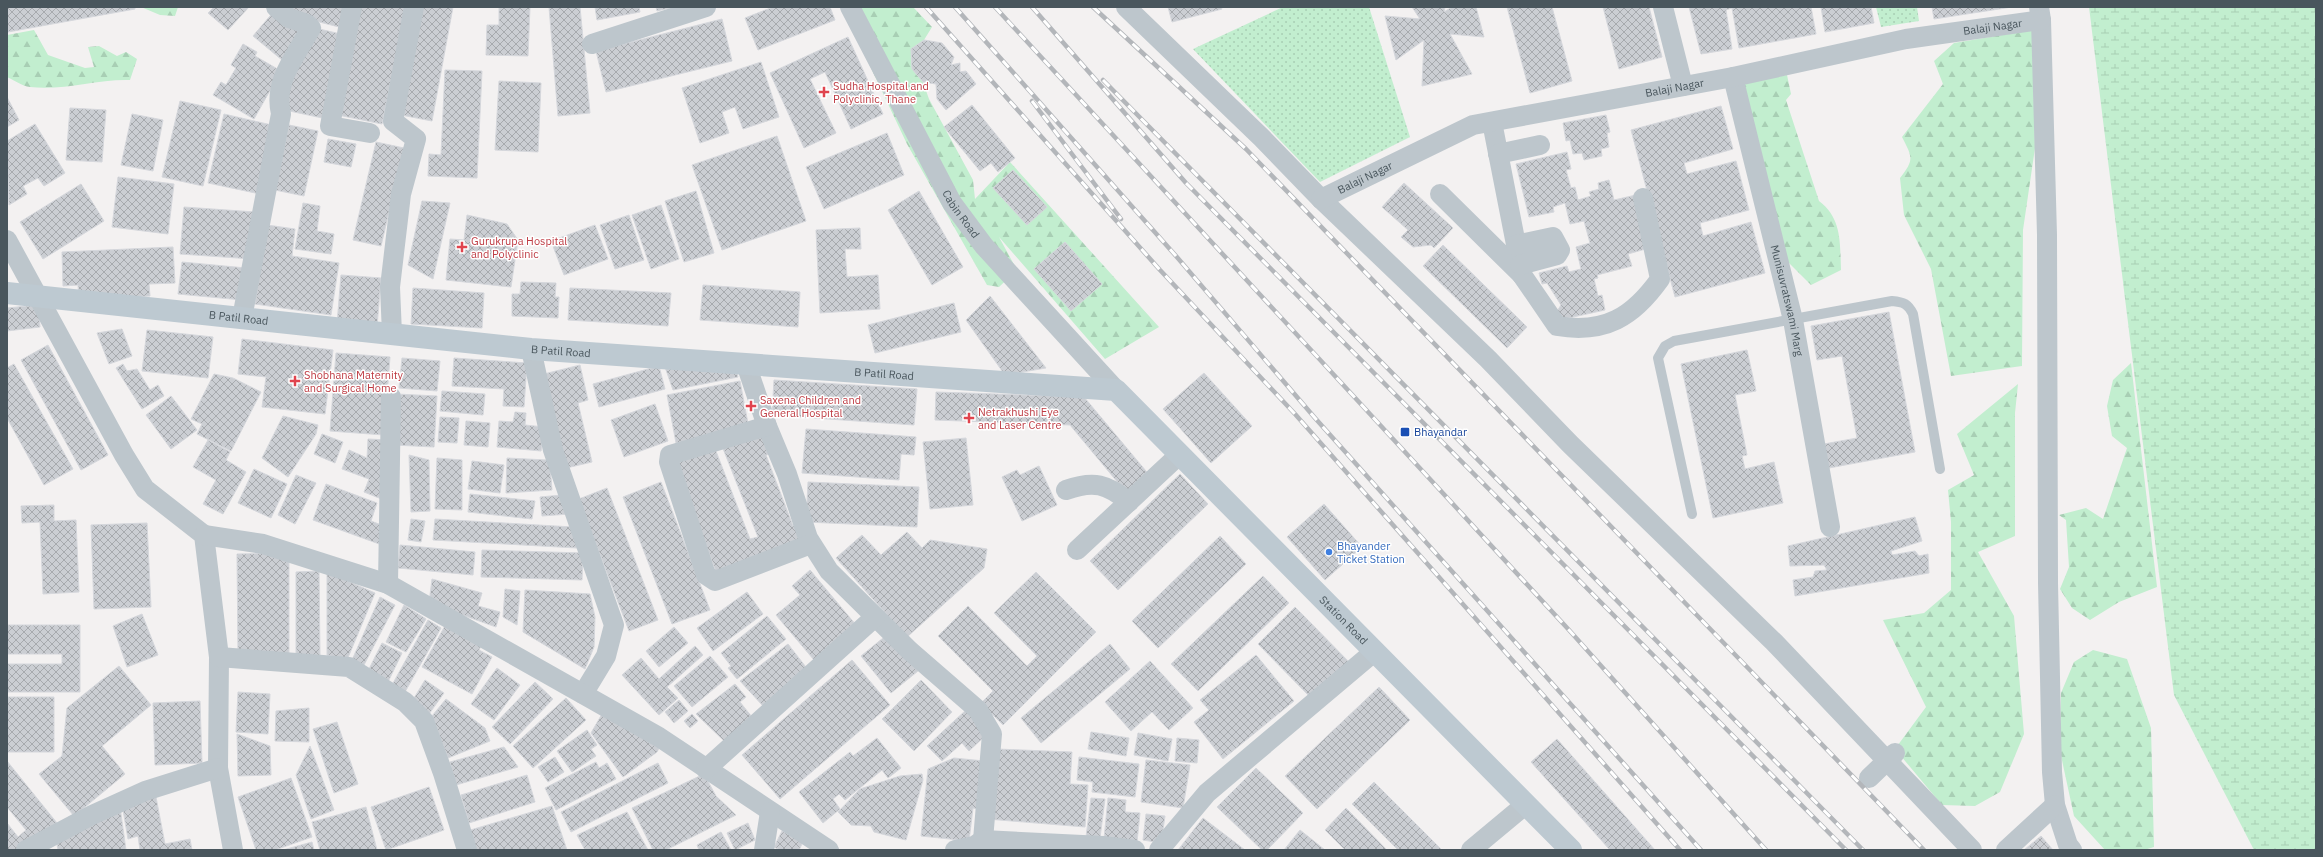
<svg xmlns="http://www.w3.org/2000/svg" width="2323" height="857" font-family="'IBM Plex Sans',sans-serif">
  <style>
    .grass { fill: url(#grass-dots) }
    .forest { fill: url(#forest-firs) }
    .wetland { fill: url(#wetland-marsh) }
    .building { fill: url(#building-cross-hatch); stroke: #d5d7dc }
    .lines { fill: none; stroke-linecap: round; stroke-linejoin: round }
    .lane { stroke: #bdc6cc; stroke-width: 10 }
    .street { stroke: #bdc6cc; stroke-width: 20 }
    .secondary { stroke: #bdc9d1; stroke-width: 22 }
    .rail-casing { stroke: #b3b6ba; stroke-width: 4.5 }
    .rail { stroke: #fff; stroke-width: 3; stroke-dasharray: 9; stroke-linecap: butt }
    .health-dot { fill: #e0444e; stroke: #fff; stroke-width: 1.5 }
    .transit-dot { fill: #1a4fb4; stroke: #fff; stroke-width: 1.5 }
    .shop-dot { fill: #3f7fe0; stroke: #fff; stroke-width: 1.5 }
    .labels { text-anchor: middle; stroke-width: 3; stroke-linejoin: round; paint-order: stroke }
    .street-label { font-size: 11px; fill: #49565d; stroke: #fff }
    .health-label { font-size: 11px; fill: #be3a42; stroke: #fff; text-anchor: start }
    .transit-label { font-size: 11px; fill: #164399; stroke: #fff; text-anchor: start }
    .shop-label { font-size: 11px; fill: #366cbe; stroke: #fff; text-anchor: start }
  </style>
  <defs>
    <pattern id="grass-dots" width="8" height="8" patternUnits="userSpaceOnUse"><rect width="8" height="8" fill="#c2eecf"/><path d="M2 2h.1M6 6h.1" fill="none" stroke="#a8ceb4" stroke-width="1.8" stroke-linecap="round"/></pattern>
    <pattern id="forest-firs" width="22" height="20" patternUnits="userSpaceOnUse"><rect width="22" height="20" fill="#c2eecf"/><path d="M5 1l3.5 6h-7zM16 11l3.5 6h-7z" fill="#a8ceb4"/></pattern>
    <pattern id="wetland-marsh" width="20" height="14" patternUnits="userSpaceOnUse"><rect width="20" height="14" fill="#c2eecf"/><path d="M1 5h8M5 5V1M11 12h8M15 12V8" fill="none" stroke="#a8ceb4"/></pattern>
    <pattern id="building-cross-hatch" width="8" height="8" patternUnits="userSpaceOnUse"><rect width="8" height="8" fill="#cbced3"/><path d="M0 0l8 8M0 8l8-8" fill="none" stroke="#a7aaae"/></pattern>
  </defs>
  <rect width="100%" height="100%" fill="#f3f1f1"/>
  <!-- grass -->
  <path class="grass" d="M1283,7h86l41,130 -90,45 -127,-133z
    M1876,7h41l2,14 -38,6z"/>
  <!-- forest -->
  <path class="forest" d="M141,7h37l-3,9 -15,-1z
    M842,7h71l19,20 -8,13 -13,9 1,20 11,13 6,17 44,81 2,19 35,-37 149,165 -54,32 -106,-122 18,33 -18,17 -12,-2 -80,-141z
    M34,30l14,25 37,13 9,-1 -6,-20 11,-1 18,10 9,-4 11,7 -7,21c-34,-1 -67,11 -100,7 -8,-1 -16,-7 -23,-10v-42z
    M2032,30l3,118 -12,82 -1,136 -71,10 -20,-107 -27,-54 -4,-37c15,-19 12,-21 2,-41l41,-53 -9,-23 20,-18z
    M1787,75l4,19 -5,6 33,101c23,17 21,42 22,69l-30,15 -23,-23 -45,-180z
    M2131,363l26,224 -38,15 -29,18 -18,-12 -12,-19 9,-22 -3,-47 -7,-5 27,-7 17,11 24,-71 -15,-12 -5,-30 6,-26z
    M2018,384l-3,29v123l-37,16 36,64 10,118 -24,58 -25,14 -33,-1 -47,-56 31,-42 -43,-87 41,-7 27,-23v-68l-3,-32 26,-15 -17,-41z
    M2093,650l34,9 24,69 3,119 -10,3h-39l-31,-34 -14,-65 1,-58 13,-31z"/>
  <!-- wetland -->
  <path class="wetland" d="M2089,7h227v843h-62l-80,-155z"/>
  <!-- building -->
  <path class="building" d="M7,7h128v2l-127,23z
    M214,7h35l-21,23 -20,-17z
    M285,7h59l-5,20 -55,-14z
    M361,7h45l-24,117 -44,-9z
    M421,7h32l-21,114 -31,-6z
    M499,7h31l-2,49 -42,-1 1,-30h12z
    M549,7h31l10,106 -32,3z
    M595,7h44l1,5 -43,8z
    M656,7h18l-17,4z
    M773,7h57l5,13 -77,30 -13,-32z
    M1168,7h53l1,2 -50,13z
    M1412,7h33l-1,5 8,-5h24l8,30 -34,-3 22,40 -50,12 2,-46 -28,20 -11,-44 35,3z
    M1507,7h45l20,74 -42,12z
    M1603,7h46l13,50 -43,12z
    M1689,7h122l5,27 -77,14 -7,-40 -6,2 6,39 -31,5z
    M1821,7h50l3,16 -49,9z
    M1932,7h80l-78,12z
    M275,10l29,24 -22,26 -29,-24z
    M722,19l10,42 -126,31 -10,-41z
    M315,28l30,7 -18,84 -47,-10z
    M848,37l35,77 -32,15 -26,-57 -15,7 26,54 -32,15 -34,-75z
    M924,40l18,3 12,14 -3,8 9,-2v9l6,-1 10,13 -30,26 -9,-11 -1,-15 -13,-2 -11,-13 -1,-20z
    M243,44l14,8 -2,4 26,15 -27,48 -41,-24 8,-13 5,3 10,-17 -5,-3z
    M761,62l18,55 -36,12 -8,-22 -13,5 7,21 -29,10 -18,-55z
    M445,70l37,1 -5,107 -49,-2 1,-22 12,1z
    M499,81l42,2 -3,69 -43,-2z
    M7,97l12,23 -12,7z
    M180,101l41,9 -18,76 -41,-9z
    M972,105l43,53 -17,14 -7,-9 -11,8 -36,-44z
    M1721,106l12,43 -49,14 3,11 49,-13 13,49 -49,13 3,13 48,-14 14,51 -90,24 -44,-167z
    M70,108l36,2 -4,52 -36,-2z
    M132,114l31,6 -10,51 -32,-6z
    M224,114l52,12 -16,68 -52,-11z
    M1606,115l4,17 -3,1 2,14 -8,2 1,7 -18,4 -2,-7 -9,1 -3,-14 -4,1 -3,-18z
    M35,124l30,49 -21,13 -6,-8 -15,8 4,8 -18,11 -2,-64z
    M289,125l29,6 -14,65 -29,-6z
    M887,133l17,42 -80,34 -18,-42z
    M777,136l29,85 -84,29 -30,-85z
    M328,139l28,5 -5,23 -27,-5z
    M376,142l28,6 -23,98 -28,-6z
    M1567,152l4,17 -5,1 5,18 4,-1 3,13 13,-4 -2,-4 10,-3 -1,-6 11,-3 5,20 22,-5 13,53 -21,6 4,12 -35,9 1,3 -4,1 4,17 4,-1 3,15 -41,9 -8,-6 5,-8 -14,-22 -5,1 -3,-11 28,-7 2,6 12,-3 -5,-22 14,-4 -6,-22 -14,3 -5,-21 -12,4 1,5 -25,5 -13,-53z
    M1013,170l34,37 -20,18 -34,-37z
    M118,177l56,7 -6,50 -56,-7z
    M1404,183l49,45 -19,20 -3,-3 -18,2 -12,-10 7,-7 -26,-23z
    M81,184l23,37 -61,38 -23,-37z
    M696,191l18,62 -30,9 -19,-61z
    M919,191l44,76 -31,18 -44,-75z
    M422,201l28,2 -17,76 -25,-14z
    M303,203l17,3 -3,25 17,3 -3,20 -36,-5z
    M661,205l18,54 -28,10 -19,-54z
    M184,207l71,5 -3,47 -72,-5z
    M467,215l40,9 11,16 -7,47 -65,-7 4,-41 14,1z
    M629,215l15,45 -29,9 -15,-44z
    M267,225l28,4 -3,27 47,7 -8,52 -76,-11z
    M595,225l13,34 -44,16 -13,-34z
    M860,228l1,21h-16l2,28 31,-2 2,34 -60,4 -4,-83z
    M1065,242l37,42 -31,27 -37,-42z
    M1443,245l84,82 -20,21 -84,-82z
    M173,247l2,36 -26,1 1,12 -71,3 -1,-14 -15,1 -1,-34z
    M182,262l64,6 -4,32 -64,-6z
    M341,275l40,3 -4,49 -40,-3z
    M521,282l35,1 -1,14h4l-1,21 -46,-2v-22h8z
    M703,285l97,7 -2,35 -98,-7z
    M413,288l71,5 -2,35 -71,-4z
    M570,288l101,5 -3,33 -100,-6z
    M990,296l56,72 -41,7 -39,-55z
    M954,303l7,29 -86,21 -7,-28z
    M38,305l2,22 -33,4v-23z
    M1889,312l26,140 -86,16 -5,-24 33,-6 -15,-82 -25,4 -6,-34z
    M122,329l10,27 -23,8 -12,-31z
    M147,330l66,7 -5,41 -66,-7z
    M242,339l91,11 -8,64 -63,-7 4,-30 -28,-3z
    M48,345l60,110 -27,15 -60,-110z
    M1747,350l9,41 -21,4 12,60 -5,1 3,13 29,-7 9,41 -70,15 -32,-154z
    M336,353l54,4 -6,78 -54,-4z
    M402,358l38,3 -3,30 -38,-3z
    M454,358l73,5 -3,44 -21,-1 1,-17 -52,-3z
    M14,364l59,105 -29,16 -37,-67v-50z
    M123,364l4,7 10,-2 13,21 8,-5 6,11 -22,13 -26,-41z
    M580,365l8,35 -10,3 14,59 -30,7 -22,-94z
    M659,366l6,23 -66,18 -6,-23z
    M665,367l71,3 2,7 -65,13z
    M1204,373l48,53 -41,37 -48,-54z
    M214,374l19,4 28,14 -30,59 -34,-17 5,-10 -11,-5z
    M774,380l143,9 -3,36 -142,-10z
    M740,381l9,48 -73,14 -9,-48z
    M442,391l43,3 -2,21 -43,-4z
    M936,392l148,5 67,80 -22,19 -59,-71 -135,-5z
    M396,394l41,2 -3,51 -40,-2z
    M171,396l26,34 -26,19 -25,-34z
    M655,404l13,37 -44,16 -13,-37z
    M515,412l11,1 -1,12 19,2 -3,24 -44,-4 2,-26 14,1z
    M283,416l35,9 -2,9 -28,43 -26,-19z
    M440,417l19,1 -2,25 -19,-1z
    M466,421l24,2 -2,24 -24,-2z
    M806,429l110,8 -2,18 -13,-1 -2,26 -97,-7z
    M761,431l9,23 -4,1 27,71 6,-3 6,17 -88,34 -43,-112 40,-16 36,93 8,-2 -36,-91z
    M322,434l21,8 -8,21 -21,-9z
    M966,438l7,67 -43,4 -7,-67z
    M368,439l19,1 -3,60 -20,-8 5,-13 -27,-10 7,-19 18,8z
    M208,440l22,12 -4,8 20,12 -23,42 -20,-10 13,-24 -23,-13z
    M409,455l20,5 1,51 -19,1z
    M437,458l25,2v50l-27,-1z
    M507,458l40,2 3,6 2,24 -46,3z
    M472,461l32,4 -4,28 -32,-4z
    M1039,466l18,39 -35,16 -20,-44 15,-7 3,5z
    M254,469l33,15 -16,34 -33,-15z
    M1180,474l28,30 -90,86 -28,-29z
    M296,475l20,8 -21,41 -17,-9z
    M661,482l49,128 -38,14 -49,-127z
    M808,482l111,5 -2,40 -111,-5z
    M326,484l51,19 -6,18 13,5 -2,19 -69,-25z
    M607,488l51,132 -29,11 -50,-132z
    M470,494l65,7 -3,18 -64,-7z
    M562,495l7,19 -27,2 -2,-19z
    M1324,504l38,43 -37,33 -38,-43z
    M54,505v16l22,-1 3,72 -36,2 -3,-72 -18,1 -1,-17z
    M1915,517l7,24 -31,10 1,4 23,-4 4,5 9,-2 1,19 -134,23 -2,-16 20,-3 2,-6 12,-1 -3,-5 -34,1 -2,-20z
    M411,519l14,2 -4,21 -13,-2z
    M435,519l138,8 4,21 -144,-8z
    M147,523l4,84 -57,2 -3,-84z
    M907,532l15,16 8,-8 57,9 -3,19 -77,69 -71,-79 26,-23 19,20z
    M1220,536l26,28 -88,84 -26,-27z
    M400,545l75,7 -2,23 -75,-7z
    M482,550l101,3 -1,27 -101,-3z
    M289,553v102l-51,-1 -1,-100z
    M810,570l46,55 -42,35 -38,-45 24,-20 -8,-9z
    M319,571l1,85h-24v-84z
    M327,572l48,21 -28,67 -20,-5z
    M1036,572l60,60 -93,93 -22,-22 12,-12 -55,-55 30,-30 59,60 10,-10 -43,-43z
    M1263,576l26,27 -91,88 -27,-27z
    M432,579l50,14 -4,13 22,6 -4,15 -67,-24z
    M505,589l15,2 -3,34 -14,-8z
    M525,590l65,4 5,23 -1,30 -9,22 -62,-37z
    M747,592l16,22 -50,37 -16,-23z
    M380,597l15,8 -31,60 -12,-5z
    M404,605l22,14 -20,33 -20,-10z
    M1295,607l56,57 -38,36 -55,-56z
    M142,614l16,41 -31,12 -14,-41z
    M767,616l19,23 -49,40 -9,-11 3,-2 -10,-13z
    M428,620l13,8 -36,64 -13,-7z
    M446,624l36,20 -3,6 13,7 -20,37 -50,-27z
    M7,625h73v67h-73v-28h55v-10h-55z
    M674,627l14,16 -29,24 -13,-16z
    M888,634l30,37 -27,22 -30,-37z
    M382,643l20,10 -15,31 -20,-11z
    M788,644l21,27 -46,35 -23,-25z
    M1110,644l20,25 -89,74 -20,-25z
    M695,646l8,9 -36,32 11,11 -19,17 -37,-40 19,-17 18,21z
    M1256,655l38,46 -71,58 -29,-37 15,-12 -9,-10z
    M710,656l18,21 -36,30 -18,-21z
    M852,660l38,45 -110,94 -38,-44z
    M1150,661l43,47 -24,22 -17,-18 -21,19 -26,-29z
    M119,666l32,39 -49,41 23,28 -51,42 -35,-42 23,-18 5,-48z
    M497,668l23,17 -26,35 -23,-16z
    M425,680l19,13 -15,21 -18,-11z
    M921,680l31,32 -38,39 -32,-32z
    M535,682l18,17 -43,45 -18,-17z
    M735,684l11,13 -6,5 12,15 -28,24 -28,-27z
    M1379,687l31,33 -93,89 -32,-33z
    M238,692l32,2 -2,40 -32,-2z
    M7,697h47v55h-47z
    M566,698l20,22 -53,48 -20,-22z
    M446,699l39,29 5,13 -42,17 -16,-42z
    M679,700l9,11 -14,12 -9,-11z
    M200,701l2,62 -47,2 -2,-62z
    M309,708v34l-34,-1 1,-30z
    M966,710l21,24 -18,17 -7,-8 -20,18 -15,-15z
    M602,714l58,32 -3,6 -34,25 -32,-44z
    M692,714l6,7 -8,7 -6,-7z
    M337,722l21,62 -24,9 -21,-64z
    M587,730l10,15 -6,4 5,7 -24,16 -15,-21z
    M1091,732l38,6 -3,18 -38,-7z
    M1138,733l34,6 -4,22 -34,-6z
    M237,734l33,12 1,29 -33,1z
    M877,738l24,30 -13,10 -6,-8 -37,30 -6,-6 -6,5 7,10 -17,14 -24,-31 51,-40 3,4z
    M1177,738l22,2 -2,23 -22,-2z
    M1557,739l98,111h-45l-79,-88z
    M310,746l24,64 -23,9 -15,-44z
    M504,747l14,20 -62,18 -6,-23z
    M997,749l75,3 -2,32 18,1 -3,42 -98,-8z
    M555,757l9,15 -16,10 -10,-15z
    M1079,757l60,7 -4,33 -43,-5 1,-10 -16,-2z
    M954,758l30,3 -6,48 -5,-1 -4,33 -48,-5 7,-67z
    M1146,760l44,5 -7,43 -42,-6z
    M7,761l50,62 -34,27h-16v-27l11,14 8,-7 -19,-23z
    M596,762l3,6 8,-5 9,16 -60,31 -11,-22z
    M658,763l10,20 -97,49 -10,-20z
    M1256,768l47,45 -36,37h-5l-45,-43z
    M704,774l12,22 20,19 -70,35h-13l-21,-42z
    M922,774l1,6 -17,60 -32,-8 -3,-6 -20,-1 -13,-13 22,-23 40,-13z
    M527,775l8,27 -66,21 -8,-28z
    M291,778l21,59 -37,13h-19l-18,-53z
    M1374,782l68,68h-44l-46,-46z
    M429,787l15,43 -58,20 -15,-43z
    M156,797l9,47 25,-5 2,11h-52l-2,-14 -10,3 -6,-35z
    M1091,798l14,1 -5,39 -14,-1z
    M1108,798l18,2 -1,12 15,1 -3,29 -33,-3z
    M552,806l15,44h-95l-5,-19z
    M120,807l6,43h-68l-2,-11z
    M366,807l11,43h-57l-8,-28z
    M1346,808l41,42h-42l-20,-20z
    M627,812l21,38h-63l-8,-15z
    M1146,814l19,2 -4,27 -18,-3z
    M1203,818l42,32h-67z
    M748,823l7,17 -20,10 -8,-17z
    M1300,830l25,20h-41z
    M782,831l21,11 -4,8h-19l-6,-3z
    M721,832l10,18h-32l-2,-5z
    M2041,836l12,14h-29z
    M312,842l2,8h-31z"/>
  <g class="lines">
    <!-- lane -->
    <path class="lane" d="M1692,514l-34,-156 7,-12 9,-5 218,-40c12,1 16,3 21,13l27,155"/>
    <!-- street -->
    <g class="street">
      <path d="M352,7l-22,119 40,7"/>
      <path id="s1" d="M850,7l102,196 32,43 132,144"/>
      <path d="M1126,7l136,131 59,61 167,160 82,85 204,198 198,208"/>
      <path d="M1663,7l20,79"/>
      <path d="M2039,7l2,13 6,215 1,348 4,189 3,33 13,40 4,5"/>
      <path d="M592,44l114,-37"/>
      <path id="s2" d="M1733,77l60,243 37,207"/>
      <path d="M1492,122l30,153"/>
      <path d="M1498,154l42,-9"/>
      <path d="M1440,194l82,81 35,51c48,8 76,-9 103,-47l-17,-81"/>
      <path id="s3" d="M1321,199l152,-74 260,-48 173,-38 135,-19"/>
      <path d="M7,240l117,215 21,34 59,46 15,122 -1,111 15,82"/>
      <path d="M1516,245l37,-8 7,13 -3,5 -37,10"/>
      <path d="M242,318l39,-204c-8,-33 15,-58 30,-86l-4,-4 -18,-6 -13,-11"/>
      <path d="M392,334l-2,-47 11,-93 15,-55 -23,-18 21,-114"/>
      <path d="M531,349l22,101 61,175 -8,31 -23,38"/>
      <path d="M746,364l21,62 20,48 21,64 21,33 81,80 68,59 14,24 -9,106"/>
      <path d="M767,426l-97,29 -1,7 37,113 9,6 96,-37"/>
      <path d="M1066,490c28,-10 41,-6 63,12"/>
      <path d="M204,535l59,9 125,40 271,153 170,113"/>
      <path d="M1077,550l102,-95"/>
      <path d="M388,584l3,-187"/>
      <path d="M219,657l130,10 56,35 19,19 19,52 24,77"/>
      <path d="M706,769l169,-152"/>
      <path d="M1869,778l26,-25"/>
      <path d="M26,850l66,-35 53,-24 73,-23"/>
      <path d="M764,850l6,-38"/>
      <path d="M955,850l19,-4 9,-6 120,6 32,4"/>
      <path d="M1159,850l48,-57 168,-142"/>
      <path d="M1471,850l54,-45"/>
      <path d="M2006,850l49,-45"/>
    </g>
    <!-- secondary -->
    <path class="secondary" id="s4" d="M7,293l524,56 585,41 455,460"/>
    <defs>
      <path id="rail" d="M926,7l234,263 135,144 385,436
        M955,7l221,249 139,162 386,432
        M995,7l574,623 197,220
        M1032,7l154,176 660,667
        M1093,7l153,142 678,701
        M1103,80l760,770
        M1032,101l89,118"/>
    </defs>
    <!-- rail casing -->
    <use href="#rail" class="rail-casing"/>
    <!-- rail -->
    <use href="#rail" class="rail"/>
  </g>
  <!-- markers -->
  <g class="health-dot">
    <path d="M822 86h4v4h4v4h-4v4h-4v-4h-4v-4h4z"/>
    <path d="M460 241h4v4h4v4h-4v4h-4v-4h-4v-4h4z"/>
    <path d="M293 375h4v4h4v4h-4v4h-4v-4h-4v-4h4z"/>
    <path d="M749 400h4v4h4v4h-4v4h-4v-4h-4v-4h4z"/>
    <path d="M967 412h4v4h4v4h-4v4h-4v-4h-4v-4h4z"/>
  </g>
  <rect class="transit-dot" x="1400" y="427" width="10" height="10" rx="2"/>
  <circle class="shop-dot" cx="1329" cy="552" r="4"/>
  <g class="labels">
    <!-- street labels -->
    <g class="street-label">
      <text dy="4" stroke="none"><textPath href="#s3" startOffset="698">Balaji Nagar</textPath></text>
      <text dy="4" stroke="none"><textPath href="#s3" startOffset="374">Balaji Nagar</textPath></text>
      <text dy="4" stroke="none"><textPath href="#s3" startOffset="49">Balaji Nagar</textPath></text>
      <text dy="4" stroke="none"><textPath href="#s1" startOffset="235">Cabin Road</textPath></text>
      <text dy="4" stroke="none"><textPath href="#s2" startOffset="230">Munisuvratswami Marg</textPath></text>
      <text dy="4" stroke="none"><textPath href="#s4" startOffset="233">B Patil Road</textPath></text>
      <text dy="4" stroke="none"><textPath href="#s4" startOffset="557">B Patil Road</textPath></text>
      <text dy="4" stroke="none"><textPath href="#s4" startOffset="881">B Patil Road</textPath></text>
      <text dy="4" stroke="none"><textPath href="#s4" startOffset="1437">Station Road</textPath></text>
    </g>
    <!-- health labels -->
    <g class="health-label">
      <text x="833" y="90">Sudha Hospital and<tspan x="833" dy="13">Polyclinic, Thane</tspan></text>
      <text x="471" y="245">Gurukrupa Hospital<tspan x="471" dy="13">and Polyclinic</tspan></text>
      <text x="304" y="379">Shobhana Maternity<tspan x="304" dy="13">and Surgical Home</tspan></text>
      <text x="760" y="404">Saxena Children and<tspan x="760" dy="13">General Hospital</tspan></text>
      <text x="978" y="416">Netrakhushi Eye<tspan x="978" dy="13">and Laser Centre</tspan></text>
    </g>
    <!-- transit labels -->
    <g class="transit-label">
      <text x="1414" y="436">Bhayandar</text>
    </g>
    <!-- shop labels -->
    <g class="shop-label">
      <text x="1337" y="550">Bhayander<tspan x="1337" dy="13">Ticket Station</tspan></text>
    </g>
  </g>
  <!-- border -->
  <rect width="2323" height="857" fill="none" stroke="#49565d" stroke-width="16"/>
</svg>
